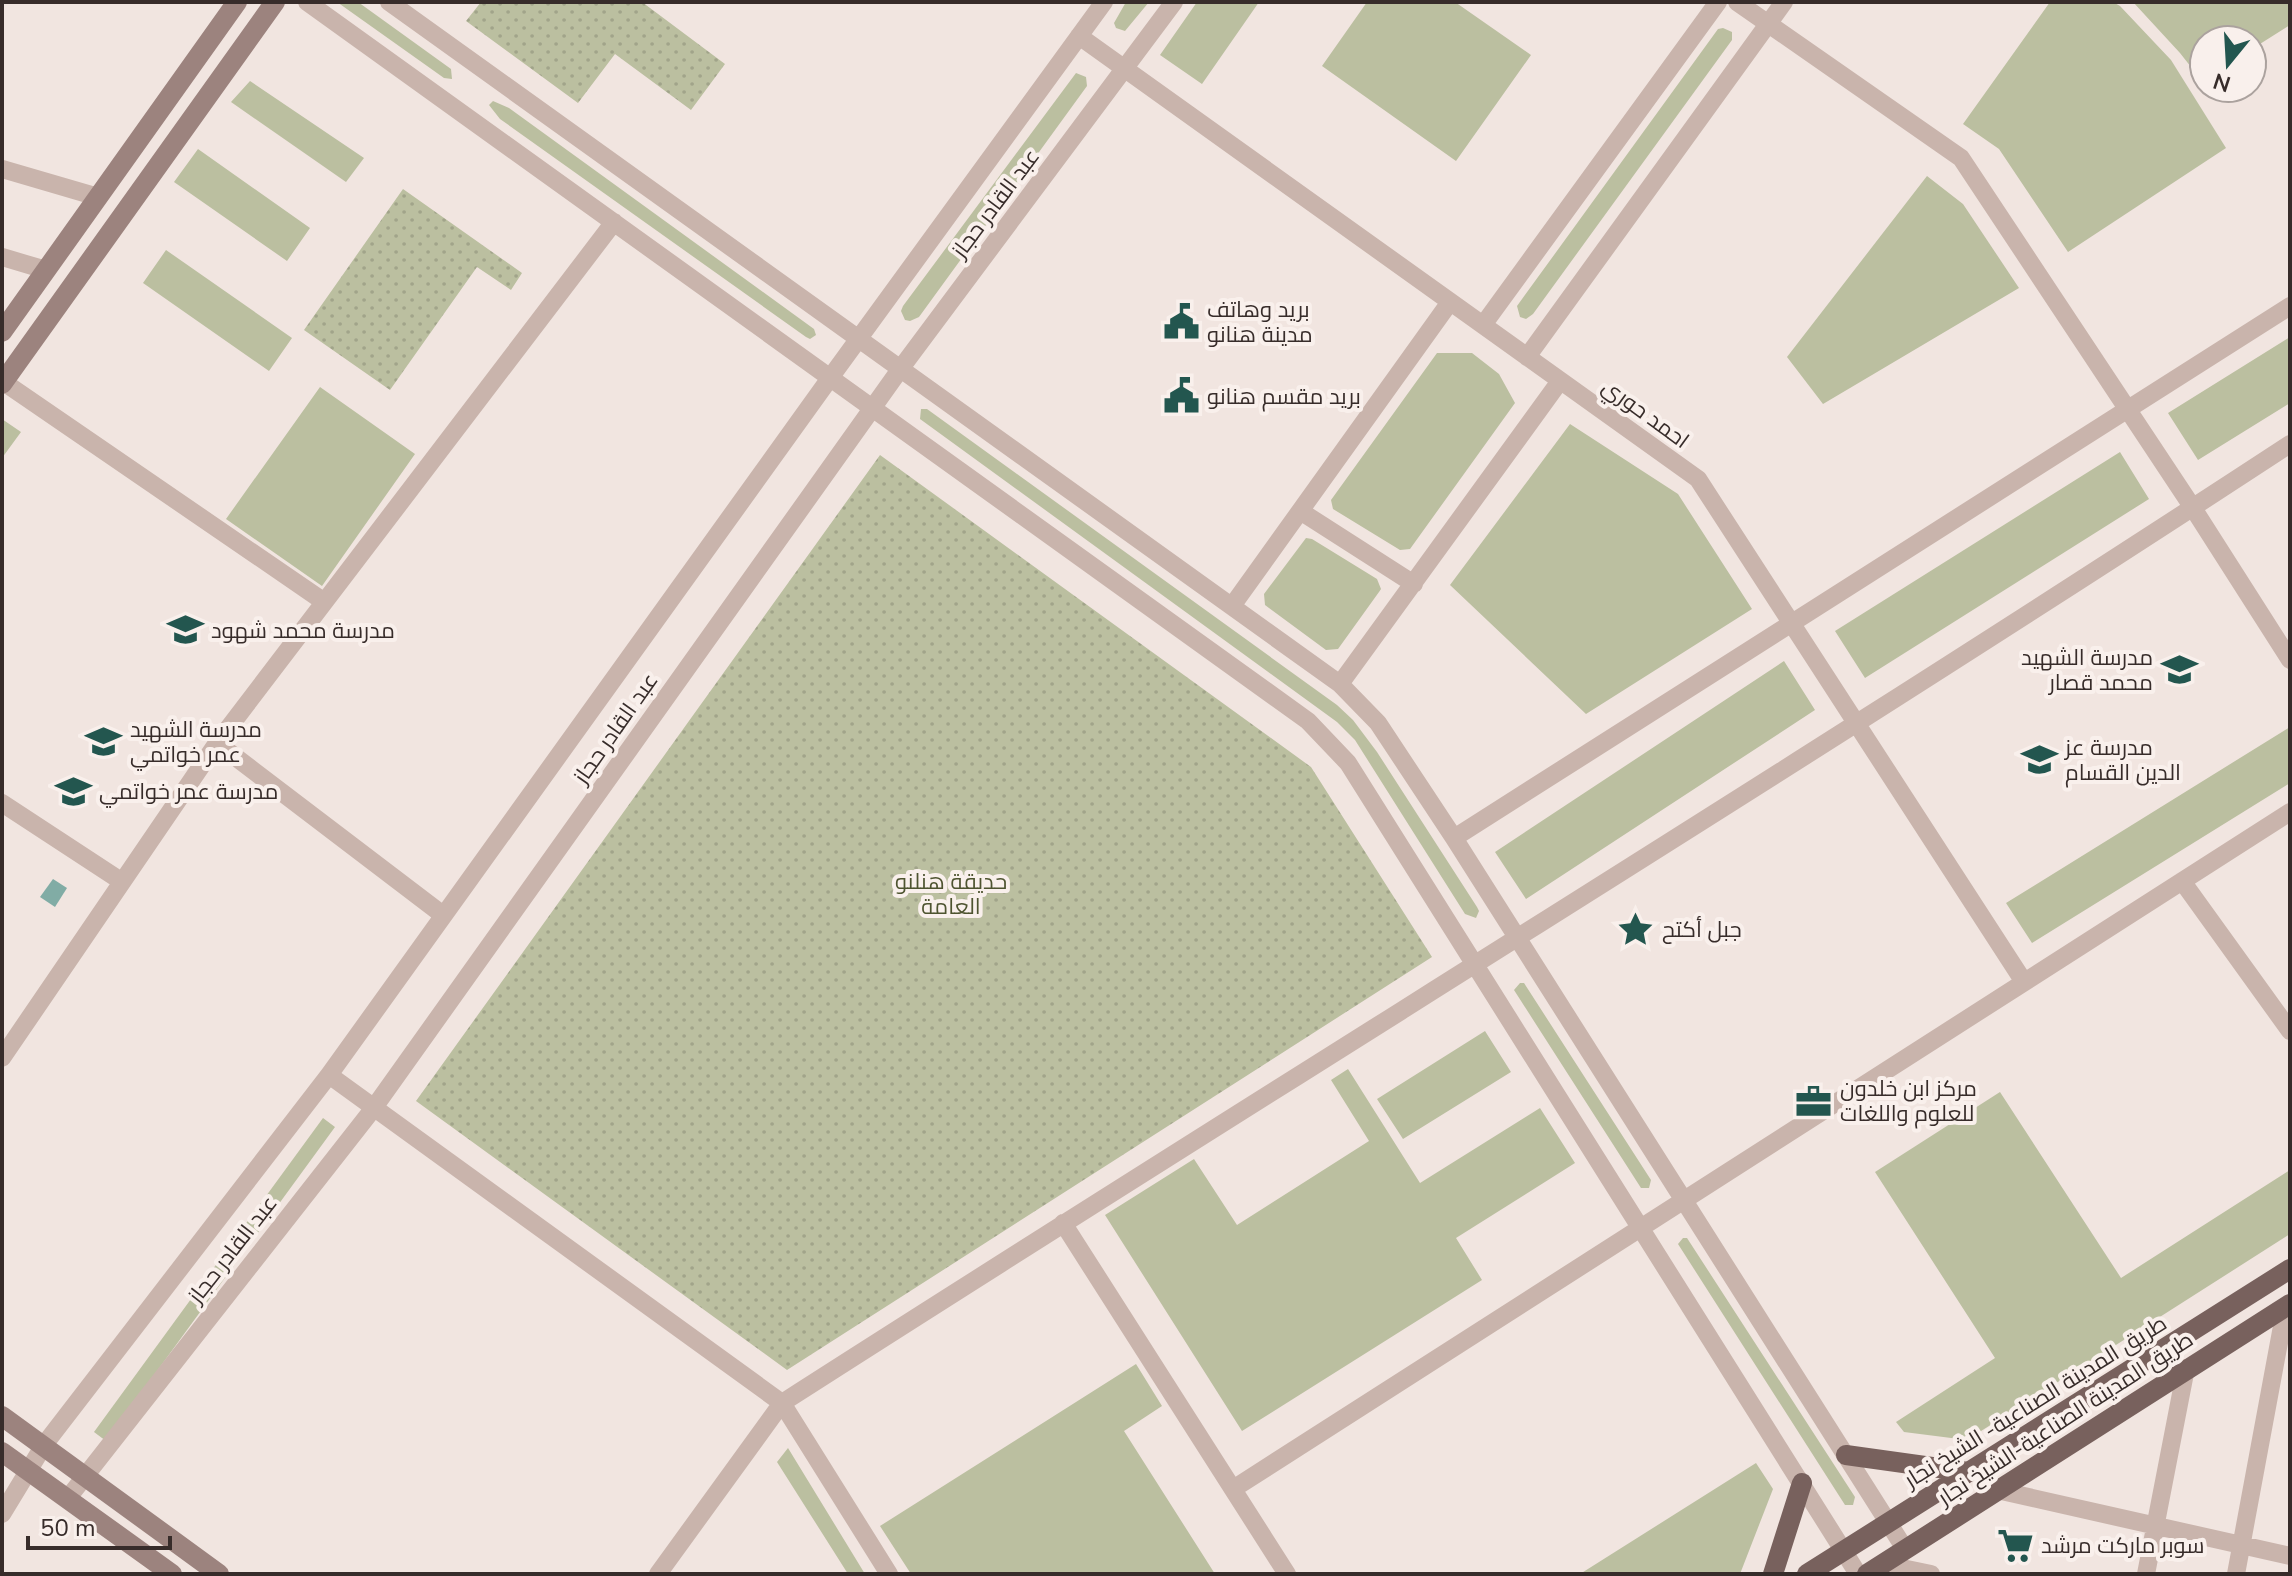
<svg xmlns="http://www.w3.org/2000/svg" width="2292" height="1576" font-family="'Nunito Sans',Cairo,sans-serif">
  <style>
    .grass { fill: #bbbfa0 }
    .park { fill: url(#park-dots) }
    .water { fill: #81aca5 }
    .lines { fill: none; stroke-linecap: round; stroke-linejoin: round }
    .street { stroke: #c9b4ac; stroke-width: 18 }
    .secondary { stroke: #9c837e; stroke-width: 20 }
    .primary { stroke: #78615d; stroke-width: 20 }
    .labels { text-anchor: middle; stroke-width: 8; stroke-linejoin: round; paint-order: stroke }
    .street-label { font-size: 22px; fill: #372c2a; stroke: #f9f0ec }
    .poi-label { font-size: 22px; fill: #372c2a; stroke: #f9f0ec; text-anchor: start }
    .park-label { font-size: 22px; fill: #4e5430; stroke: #f9f0ec }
  </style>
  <defs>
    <pattern id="park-dots" width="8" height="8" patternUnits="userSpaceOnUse" patternTransform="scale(2)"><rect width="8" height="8" fill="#bbbfa0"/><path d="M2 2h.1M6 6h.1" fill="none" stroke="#a1a48a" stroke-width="1.8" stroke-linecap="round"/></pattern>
  </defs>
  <rect width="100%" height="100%" fill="#f1e5e0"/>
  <!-- grass -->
  <path class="grass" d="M337,2h21l93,67 1,10 -8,-1z
    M1126,2h23l-24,29 -9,-3 -2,-5z
    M1197,2h62l-57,82 -42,-29z
    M1367,2h88l76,53 -75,106 -134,-95z
    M2050,2h63l7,4 51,54 55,88 -158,104 -69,-103 -36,-25z
    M2133,2h157v23l-38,24v-9h-48v40l-2,1 -22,-28z
    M1723,28l9,4v8l-199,274 -7,5 -6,-2 -3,-11 201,-277z
    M1076,73l10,4 1,9 -168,231 -9,4 -5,-1 -4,-9 2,-5z
    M250,81l114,77 -18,24 -115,-80z
    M493,101l16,7 305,221 2,6 -6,4 -4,-2 -306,-218 -11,-14z
    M198,149l112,79 -23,33 -113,-79z
    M1927,176l36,28 56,84 -196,116 -36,-47z
    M166,250l126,88 -23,33 -126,-88z
    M2290,337v66l-92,57 -30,-47z
    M1437,353h35l27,21 16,29 -105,146 -10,1 -67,-41 -2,-9z
    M320,387l95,67 -93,132 -96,-67z
    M921,409h6l410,296 16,15 24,32 100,155 2,4 -3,7 -11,-4 -110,-174 -18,-18 -417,-303z
    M2,419l19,13 -19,26z
    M1570,424l108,70 74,115 -166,105 -136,-129z
    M2120,452l29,47 -284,179 -30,-47z
    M1306,538l6,1 65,40 4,10 -2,3 -41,57 -12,1 -61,-45 -1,-11z
    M1784,661l31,49 -289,189 -31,-47z
    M2290,727v56l-258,160 -26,-40z
    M1520,983h4l127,197 -2,8h-8l-127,-198z
    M1485,1031l26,41 -108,67 -26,-40z
    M1348,1069l72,114 120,-75 35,55 -119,75 26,42 -240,151 -137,-216 89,-56 43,66 132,-84 -38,-61z
    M2000,1092l121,186 169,-108v64l-323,206 -63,-8 -8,-10 99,-64 -120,-186z
    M323,1118l12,9 -229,314 -12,-9z
    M1683,1238h4l168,259 -2,8h-8l-167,-261z
    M1136,1364l26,42 -38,25 91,143h-304l-31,-48z
    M788,1448l77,126h-17l-71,-112z
    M1756,1463l17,26 -33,85h-160z"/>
  <!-- park -->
  <path class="park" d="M481,2h161l83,62 -34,46 -76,-56 -37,49 -112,-82z
    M403,189l119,84 -11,17 -34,-23 -87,123 -86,-60z
    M880,455l431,312 121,190 -645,413 -371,-269z"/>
  <!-- water -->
  <path class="water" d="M53,879l14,9 -12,19 -15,-10z"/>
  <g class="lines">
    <!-- street -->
    <path class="street" d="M307,2l1001,719 40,42 510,811
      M389,2l951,682 38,39 76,115 451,711
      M1737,2l224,156 232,350 97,152
      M1079,36l619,443 326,503
      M2,169l96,28
      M2,257l44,13
      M1483,325l235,-323
      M1527,357l257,-355
      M2,381l321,220
      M1300,511l114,73
      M1232,606l218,-304
      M1340,684l220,-303
      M217,743l226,172
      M2,803l119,78
      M1454,838l836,-532
      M2182,881l108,150
      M2,1058l215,-315 397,-521
      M329,1075l453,328c502,-322 1010,-633 1508,-959
      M1063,1223l224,351
      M1233,1489l1057,-677
      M1997,1490l293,66
      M68,1498l305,-389 528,-741 273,-366
      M2,1514l42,-69 285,-370 501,-697 274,-376
      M1883,1564l48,10
      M658,1574l124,-171 107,171
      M2146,1574l40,-206
      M2236,1574l47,-253"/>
    <!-- secondary -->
    <path class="secondary" d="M2,332l235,-330
      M2,384l273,-382
      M2,1416l217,158
      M2,1452l170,122"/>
    <!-- primary -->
    <path class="primary" d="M1846,1455l122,17
      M1773,1574l29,-91
      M1807,1574l483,-305
      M1867,1574l423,-270"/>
  </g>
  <!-- icons -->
  <defs>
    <symbol id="civic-bare" viewBox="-9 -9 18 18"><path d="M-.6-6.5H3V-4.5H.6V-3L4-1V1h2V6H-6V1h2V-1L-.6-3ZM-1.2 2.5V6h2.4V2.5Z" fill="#23564f" stroke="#f9f0ec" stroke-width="2.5" paint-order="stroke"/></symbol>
    <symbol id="school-bare" viewBox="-9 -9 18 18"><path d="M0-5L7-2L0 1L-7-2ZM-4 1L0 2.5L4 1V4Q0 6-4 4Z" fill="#23564f" stroke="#f9f0ec" stroke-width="2.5" paint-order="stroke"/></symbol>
    <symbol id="sight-bare" viewBox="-9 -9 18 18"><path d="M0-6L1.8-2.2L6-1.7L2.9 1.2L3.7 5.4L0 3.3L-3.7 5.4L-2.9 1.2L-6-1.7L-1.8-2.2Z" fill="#23564f" stroke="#f9f0ec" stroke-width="2.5" paint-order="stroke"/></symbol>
    <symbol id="office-bare" viewBox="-9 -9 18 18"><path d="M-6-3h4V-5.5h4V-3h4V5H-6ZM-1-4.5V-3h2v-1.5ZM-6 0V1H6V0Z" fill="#23564f" stroke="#f9f0ec" stroke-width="2.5" paint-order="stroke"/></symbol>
    <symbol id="supermarket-bare" viewBox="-9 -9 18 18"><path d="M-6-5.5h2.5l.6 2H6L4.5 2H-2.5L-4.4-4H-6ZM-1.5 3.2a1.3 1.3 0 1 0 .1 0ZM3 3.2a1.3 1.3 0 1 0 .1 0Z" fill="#23564f" stroke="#f9f0ec" stroke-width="2.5" paint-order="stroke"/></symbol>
  </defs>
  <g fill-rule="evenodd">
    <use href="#civic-bare" x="1156" y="296" width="51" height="51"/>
    <use href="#civic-bare" x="1156" y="370" width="51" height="51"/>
    <use href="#school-bare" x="160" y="604" width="51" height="51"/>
    <use href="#school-bare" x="2154" y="644" width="51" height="51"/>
    <use href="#school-bare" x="78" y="716" width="51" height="51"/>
    <use href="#school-bare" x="2014" y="734" width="51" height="51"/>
    <use href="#school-bare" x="48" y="766" width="51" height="51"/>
    <use href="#sight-bare" x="1610" y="904" width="51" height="51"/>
    <use href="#office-bare" x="1788" y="1076" width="51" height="51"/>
    <use href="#supermarket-bare" x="1990" y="1520" width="51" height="51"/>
  </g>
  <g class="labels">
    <!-- street labels -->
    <g class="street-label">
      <text transform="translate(995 203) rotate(-53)" y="8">عبد القادر حجاز</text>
      <text transform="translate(1646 413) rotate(36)" y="8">احمد حوري</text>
      <text transform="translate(615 728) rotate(-55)" y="8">عبد القادر حجاز</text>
      <text transform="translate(232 1249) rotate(-52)" y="8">عبد القادر حجاز</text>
      <text transform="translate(2035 1401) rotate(-32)" y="8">طريق المدينة الصناعية- الشيخ نجار</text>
      <text transform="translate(2065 1418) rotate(-33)" y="8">طريق المدينة الصناعية-الشيخ نجار</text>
    </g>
    <!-- poi labels -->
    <g class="poi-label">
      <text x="1207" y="317">بريد وهاتف<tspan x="1207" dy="25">مدينة هنانو</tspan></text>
      <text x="1207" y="404">بريد مقسم هنانو</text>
      <text x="211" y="638">مدرسة محمد شهود</text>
      <text x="2153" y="665" text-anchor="end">مدرسة الشهيد<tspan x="2153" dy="25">محمد قصار</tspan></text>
      <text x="130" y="737">مدرسة الشهيد<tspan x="130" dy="25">عمر خواتمي</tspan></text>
      <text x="2065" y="755">مدرسة عز<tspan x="2065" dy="25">الدين القسام</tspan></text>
      <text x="99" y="799">مدرسة عمر خواتمي</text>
      <text x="1662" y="937">جبل أكتح</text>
      <text x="1840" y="1096">مركز ابن خلدون<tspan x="1840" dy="25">للعلوم واللغات</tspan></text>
      <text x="2041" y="1553">سوبر ماركت مرشد</text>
    </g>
    <!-- park labels -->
    <g class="park-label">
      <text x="951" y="889">حديقة هنلنو<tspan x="951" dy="25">العامة</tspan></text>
    </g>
  </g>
  <!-- border -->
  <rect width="2292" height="1576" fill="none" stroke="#372c2a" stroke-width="8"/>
  <!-- north arrow -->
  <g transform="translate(2228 64) rotate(198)"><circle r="38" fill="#f9f0ec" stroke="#aba29e" stroke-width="2"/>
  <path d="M0-6L14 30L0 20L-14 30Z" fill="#23564f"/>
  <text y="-12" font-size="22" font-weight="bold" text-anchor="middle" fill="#372c2a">N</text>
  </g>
  <!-- scale -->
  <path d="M28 1536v12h142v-12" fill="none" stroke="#372c2a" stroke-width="4"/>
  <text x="40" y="1536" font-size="24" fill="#372c2a" stroke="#f9f0ec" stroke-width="6" paint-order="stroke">50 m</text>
</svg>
